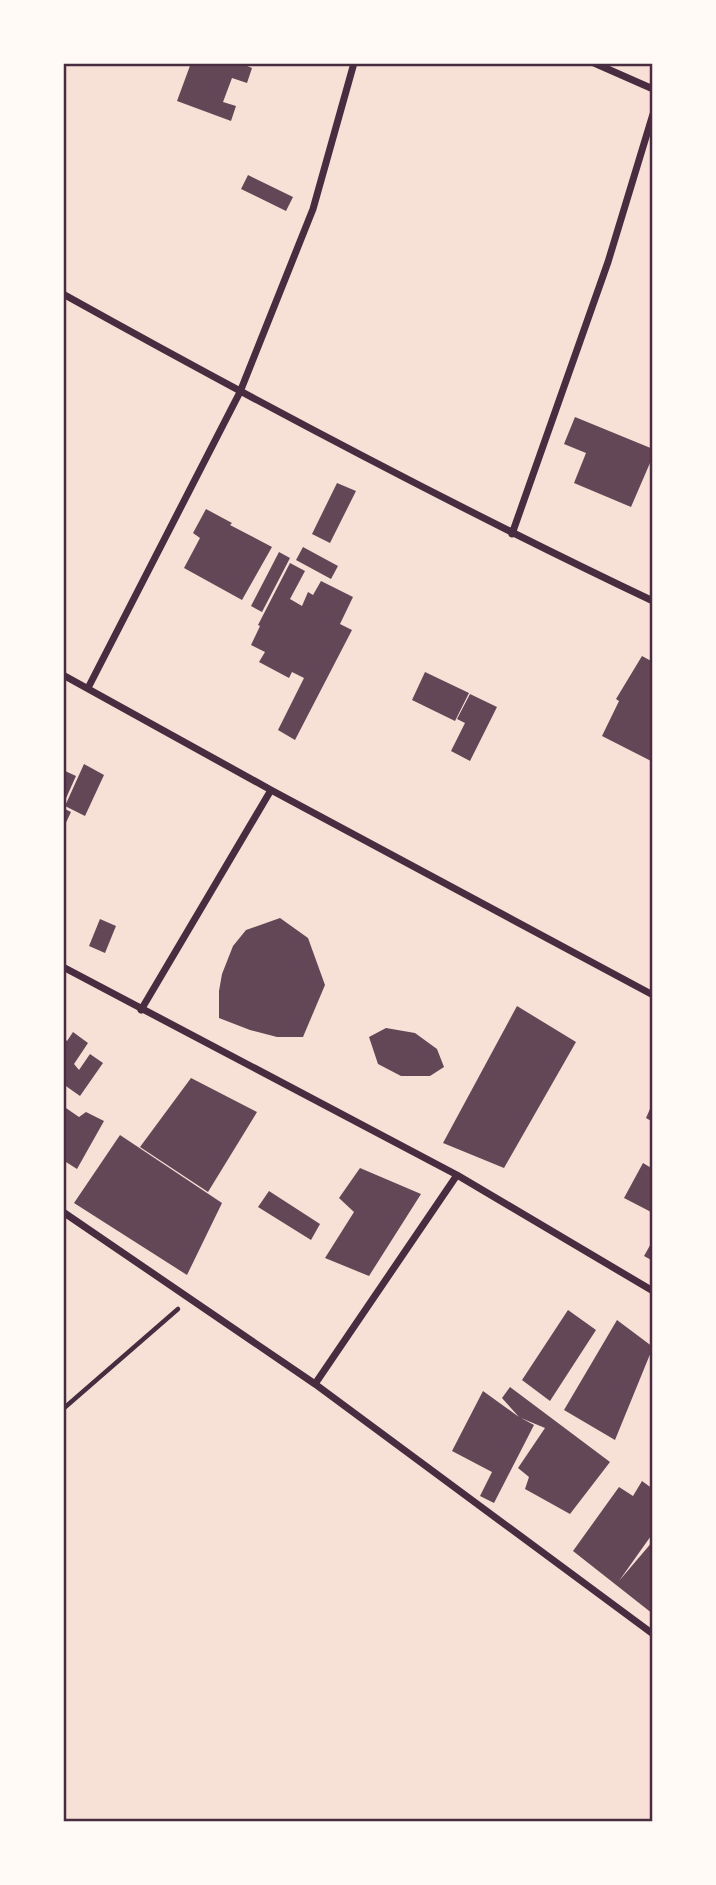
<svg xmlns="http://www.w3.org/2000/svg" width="716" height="1885" font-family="'Work Sans',sans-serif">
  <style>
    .building { fill: #644757 }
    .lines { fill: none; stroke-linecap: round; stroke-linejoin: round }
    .path { stroke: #4a2c40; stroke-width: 4.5 }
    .minor { stroke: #4a2c40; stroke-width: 7 }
    .neatline { fill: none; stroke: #4a2c40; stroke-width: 2.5 }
  </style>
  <rect width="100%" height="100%" fill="#f7e1d7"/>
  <!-- building -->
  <path class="building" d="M191,63h49l12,5 -5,15 -15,-5 -9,24 13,4 -5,15 -54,-20z
    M248,175l45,22 -7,14 -45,-22z
    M575,417l78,32v7l-22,51 -57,-24 12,-30 -22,-9z
    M337,483l19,8 -26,52 -18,-9z
    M206,509l26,14 -2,2 42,22 -30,53 -58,-32 16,-30 -7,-5z
    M303,547l35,19 -7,13 -35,-19z
    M279,552l11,6 -28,54 -11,-6z
    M290,563l15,8 -15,28 12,7 6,-14 5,3 8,-14 32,16 -13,27 12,6 -57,110 -17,-10 26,-52 -12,-6 -3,6 -30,-16 6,-10 -14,-7 9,-19 -2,-1z
    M642,656l11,6v100l-51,-26 17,-35 -3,-2z
    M425,672l44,21 -14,28 -43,-21z
    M470,694l27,13 -27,54 -19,-10 14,-28 -8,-4z
    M84,764l20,11 -19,41 -20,-10z
    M63,770l13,6 -13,29z
    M63,808l8,4 -8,17z
    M280,918l28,20 17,47 -22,52h-26l-27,-7 -31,-12v-27l3,-17 11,-28 13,-16z
    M100,919l16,7 -11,27 -16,-7z
    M517,1006l59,36 -72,126 -61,-25z
    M386,1028l29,5 22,16 7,18 -14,9h-29l-23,-12 -9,-27z
    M73,1032l15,11 -14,21 5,6 11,-16 13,9 -23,33 -17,-12v-46l4,3z
    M191,1078l66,34 -49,80 -68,-45z
    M653,1102v20l-7,-4z
    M63,1106l16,11 7,-5 18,9 -27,48 -11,-7 -3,6z
    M120,1135l102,68 -35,72 -113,-72z
    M643,1163l10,6v44l-29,-15z
    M360,1168l61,26 -52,82 -44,-18 29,-46 -15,-14z
    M269,1191l51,33 -9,16 -53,-33z
    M653,1240v21l-9,-5z
    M568,1310l28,20 -46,71 -28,-21z
    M617,1320l36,27 -38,93 -51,-30z
    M510,1387l100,75 -40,52 -45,-25 4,-12 -11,-9 27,-40 -24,-10 13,7 -40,78 -14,-7 12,-24 -40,-21 31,-60 36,26 -17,-19z
    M642,1481l11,8v44l-34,48 34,-40v73l-80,-63 46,-64 14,9z"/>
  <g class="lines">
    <!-- path -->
    <path class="path" d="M63,1409l115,-100"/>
    <!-- minor -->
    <path class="minor" d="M594,63l59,26
      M63,294c194,108 390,212 590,307
      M512,534l96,-272 45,-148
      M63,675l208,115 382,205
      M88,688l152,-296 73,-183 41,-146
      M63,967l394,208 196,116
      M141,1010l130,-220
      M63,1212l252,172 338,250
      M315,1384l142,-209"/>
  </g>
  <!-- border -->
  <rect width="716" height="1885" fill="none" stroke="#fffaf5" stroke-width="130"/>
  <rect x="65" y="65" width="586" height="1755" class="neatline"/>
</svg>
